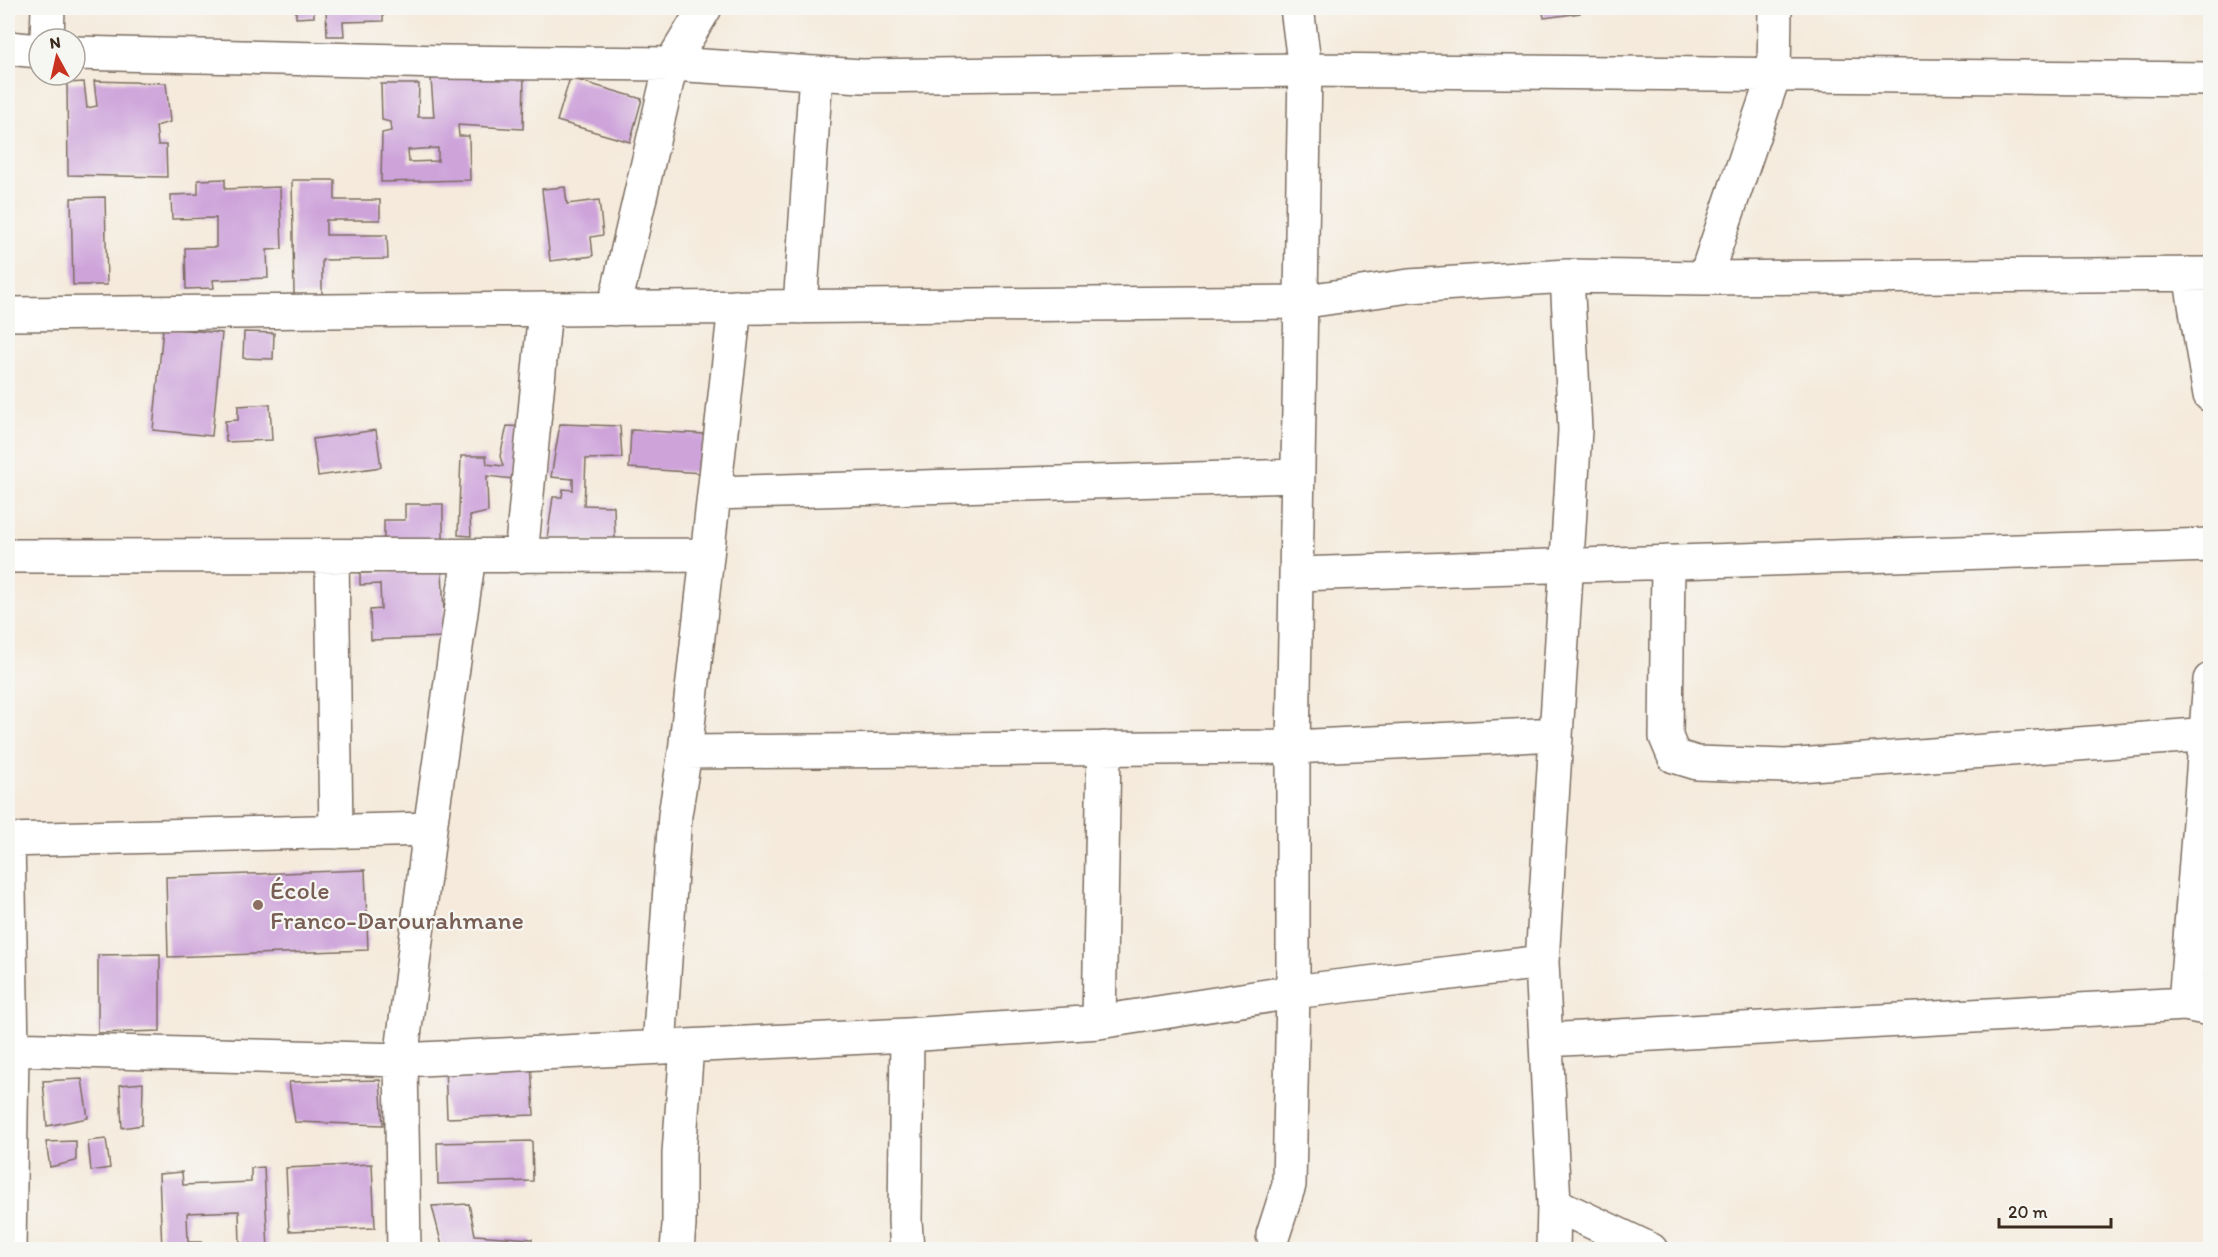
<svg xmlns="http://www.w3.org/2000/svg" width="2218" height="1257" font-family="Itim,sans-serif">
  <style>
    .building { fill: #cda3da; fill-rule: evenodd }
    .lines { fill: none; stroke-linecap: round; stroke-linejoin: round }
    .street-casing { stroke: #7c6d60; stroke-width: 36 }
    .street { stroke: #fff; stroke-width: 33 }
    .education-dot { fill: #8d6e63; stroke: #f6f6f2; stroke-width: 2 }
    .labels { text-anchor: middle; stroke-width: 4.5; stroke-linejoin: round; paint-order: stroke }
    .education-label { font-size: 26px; fill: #785e54; stroke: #f6f6f2; text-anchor: start }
  </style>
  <rect width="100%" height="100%" fill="#f6f6f2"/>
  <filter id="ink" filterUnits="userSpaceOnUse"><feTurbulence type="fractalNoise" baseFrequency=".0167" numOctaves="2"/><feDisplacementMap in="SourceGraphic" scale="12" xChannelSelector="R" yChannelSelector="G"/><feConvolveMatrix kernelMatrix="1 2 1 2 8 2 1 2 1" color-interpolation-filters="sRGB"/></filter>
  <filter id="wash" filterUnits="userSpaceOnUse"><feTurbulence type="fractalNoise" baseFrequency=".008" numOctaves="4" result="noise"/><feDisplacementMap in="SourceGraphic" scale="24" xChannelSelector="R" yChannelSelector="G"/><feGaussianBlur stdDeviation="1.35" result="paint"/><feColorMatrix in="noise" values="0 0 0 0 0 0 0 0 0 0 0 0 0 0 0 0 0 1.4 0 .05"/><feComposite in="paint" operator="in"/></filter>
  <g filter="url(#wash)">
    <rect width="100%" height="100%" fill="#f5eadb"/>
    <g id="blocks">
      <!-- building -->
      <path class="building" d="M296,8h18v9l-18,1z
        M326,8h57v13l-40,1 1,14h-17z
        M1542,8h37l1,5 -36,5z
        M524,73l-1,56 -65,-4 1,11h10l1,44 -89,2 1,-49 9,-2 -1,-9 -8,-2 -1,-36h38l-1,33h16l-3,-38 37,-5zM438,148v13l-29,1 -1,-12z
        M570,78l72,21 -12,43 -73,-21z
        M94,81l72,2 4,39 -14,4 2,19h8l1,32 -99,-2 -1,-92 17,-1 3,26 10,-2z
        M225,179v10l55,-2 2,62 -15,1 1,28 -55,2 1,8 -28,1 -1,-41 31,-1v-29l-44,1 -1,-24 27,-1v-14z
        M292,180h43v20h45v20h-54v15h61l1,24 -66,1v35h-28z
        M565,187l2,17 32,-4 4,35 -12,2 2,19 -43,5 -8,-72z
        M105,197l2,88h-34l-2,-87z
        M163,328l59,5 -10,103 -59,-6z
        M244,332l30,1 -1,26 -30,-1z
        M270,404l2,36 -46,2 -1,-21 13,-1v-14z
        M560,424l60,2 2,32 -36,1 -2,46 30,1 1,36 -68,-3 6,-42h9l1,-8 10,1v-11l-22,-2z
        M507,426l18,1 -12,52 -26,-3 1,36 -18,4 1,20 -13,-1 3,-79h25l1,8 16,2 -3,-10z
        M376,430l5,37 -63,9 -5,-37z
        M631,430l74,4 -3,39 -73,-5z
        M405,504h38v44h-59v-28h21z
        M442,570l3,67 -74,3 -1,-30 11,-1 -1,-25 -20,1v-12z
        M365,870l3,80 -200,7 -2,-80z
        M160,954v77l-62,2v-78z
        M531,1062l3,53 -87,3 -2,-53z
        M82,1079l6,39 -41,8 -4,-45z
        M380,1080l3,45 -88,-3 -6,-40z
        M143,1083l-1,42 -20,3 -2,-43z
        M106,1139l4,29 -19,3 -3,-30z
        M76,1141v20l-26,6 -4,-25z
        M532,1141l1,40 -95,3 -1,-41z
        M372,1164l3,64 -86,3 -3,-63z
        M264,1167l4,83h-36l-1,-5 9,-1 -1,-33 -52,2 1,29h14l1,8h-41l-3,-76 23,-2 1,13 68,-3v-14z
        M469,1204l6,31 57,4v11h-89l-11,-44z"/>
    </g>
  </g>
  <g filter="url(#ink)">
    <use href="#blocks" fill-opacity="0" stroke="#7c6d60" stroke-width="1.5"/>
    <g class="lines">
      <defs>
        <path id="street" d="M47,39l1,-31
          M8,48l31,3
          M75,53l368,9 228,2 191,12 443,-6 905,9
          M2190,274l20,121
          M1705,278l69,-203 1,-67
          M800,307l16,-234
          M614,309l57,-245 34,-56
          M8,314l1292,-12 109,-16 158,-10 138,2 505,-4
          M714,493l584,-17
          M8,556l698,-1
          M332,556l4,276
          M521,556l24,-247
          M1668,562l-2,175 8,19 23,7 88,3 425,-32
          M1296,574l914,-29
          M685,752l50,-445
          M8,840l422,-11
          M8,840l4,209 -3,201
          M2185,1004l25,-324
          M1099,1022l5,-274
          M907,1035l-2,186 2,29
          M1546,1040l639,-36 25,5
          M659,1047l16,-232 10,-63 608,-5 263,-13
          M8,1049l393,11 506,-25 192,-13 194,-30 249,-30
          M1554,1204l97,46
          M1273,1235l16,-50 4,-193v-245l12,-677 -8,-62
          M404,1250l-3,-190 29,-231 39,-273
          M677,1250l2,-25v-72l8,-107
          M1553,1250l1,-46 -12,-242 33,-532 -8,-154"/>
      </defs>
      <!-- street casing -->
      <use href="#street" class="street-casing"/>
      <!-- street -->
      <use href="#street" class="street"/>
    </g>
  </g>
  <!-- markers -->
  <circle class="education-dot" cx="258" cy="905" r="6"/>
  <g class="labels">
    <!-- education labels -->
    <g class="education-label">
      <text x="270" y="899">École<tspan x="270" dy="30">Franco-Darourahmane</tspan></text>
    </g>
  </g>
  <!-- margin -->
  <rect width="2218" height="1257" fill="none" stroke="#f6f6f2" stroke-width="30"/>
  <!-- north arrow -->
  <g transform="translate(57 57) rotate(352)"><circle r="28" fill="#f6f6f2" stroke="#aba49d" stroke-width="1.5"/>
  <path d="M0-4.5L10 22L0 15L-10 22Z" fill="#c8321e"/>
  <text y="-9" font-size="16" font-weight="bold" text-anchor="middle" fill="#3b2a1e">N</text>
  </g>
  <!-- scale -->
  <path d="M1999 1218v9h112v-9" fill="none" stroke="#3b2a1e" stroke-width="3"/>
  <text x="2008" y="1218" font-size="18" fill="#3b2a1e" stroke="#f6f6f2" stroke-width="4.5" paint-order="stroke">20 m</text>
</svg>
